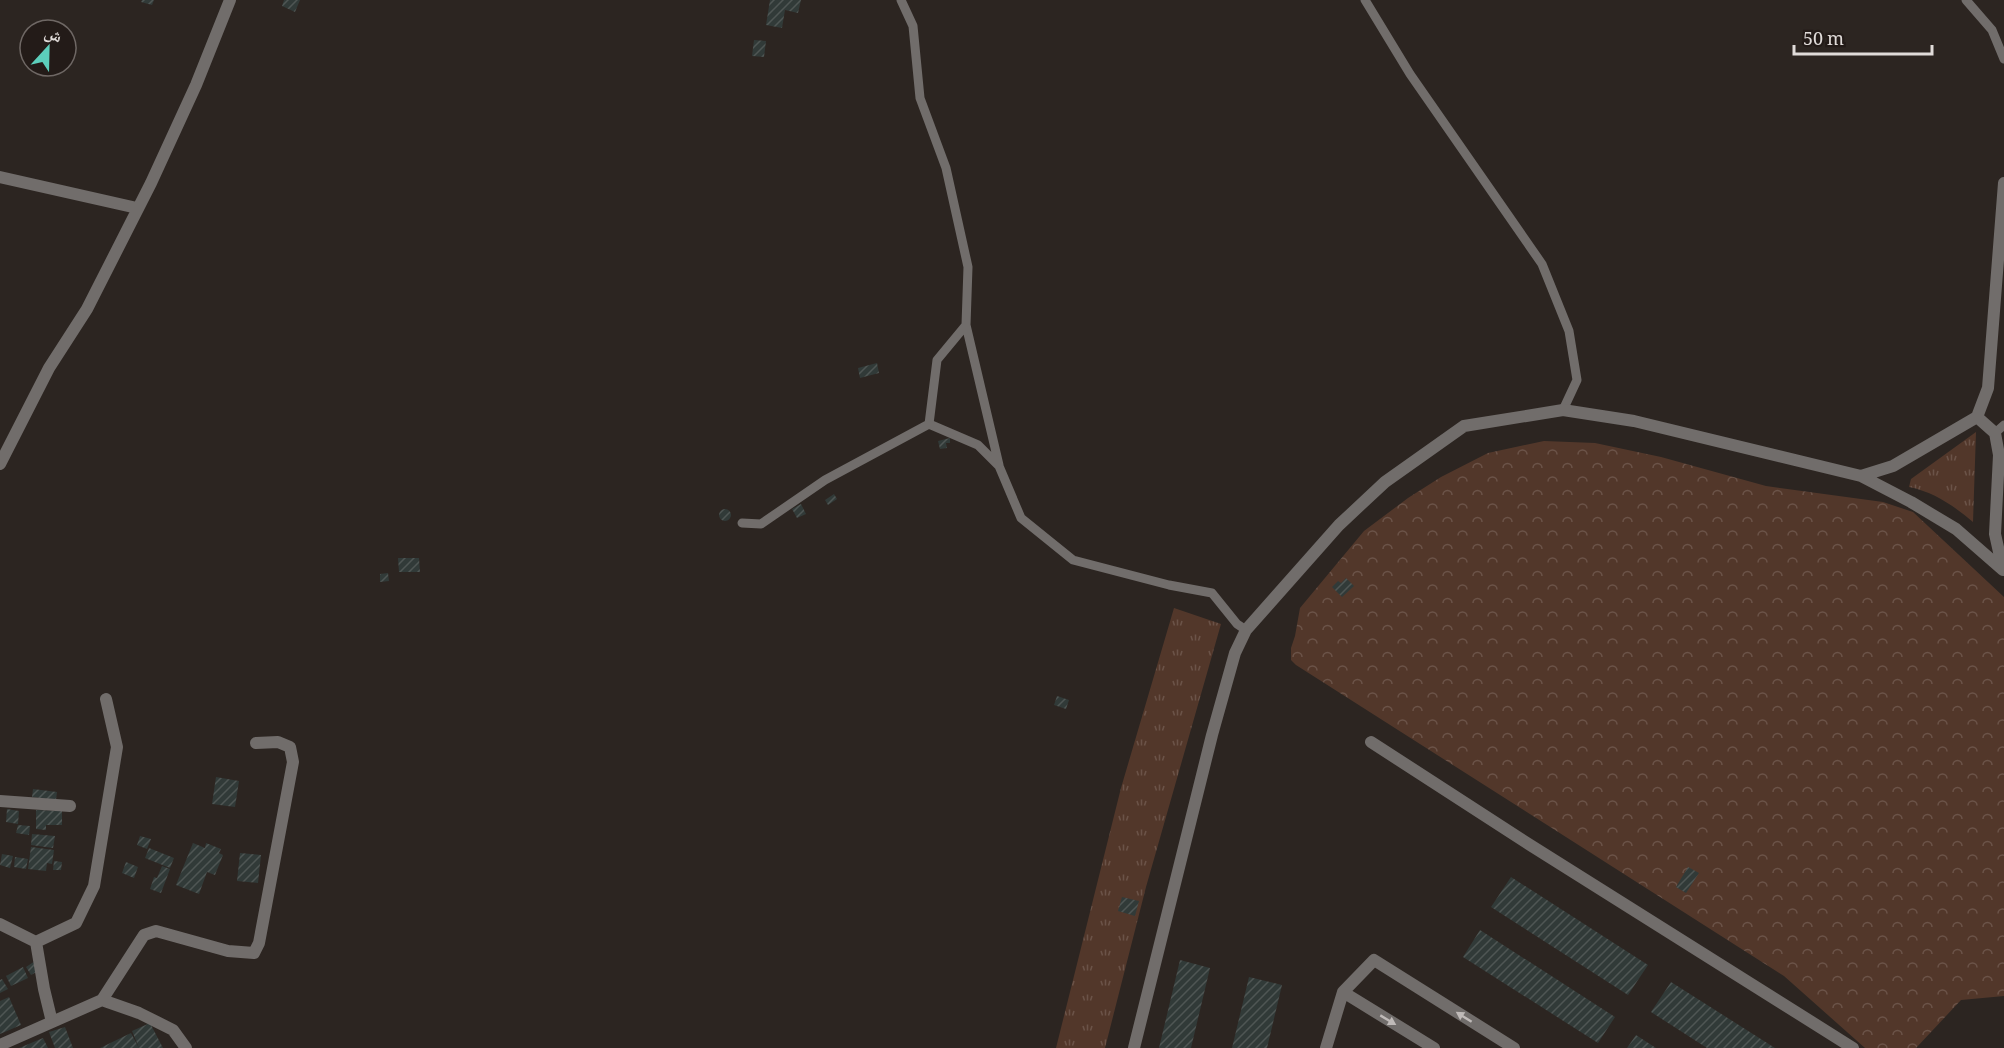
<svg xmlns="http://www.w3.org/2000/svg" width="2004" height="1048" font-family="Georgia,'Noto Naskh Arabic',serif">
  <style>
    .grass { fill: url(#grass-tufts) }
    .park { fill: url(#park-crowns) }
    .building { fill: url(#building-hatch) }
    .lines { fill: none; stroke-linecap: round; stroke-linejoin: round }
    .service { stroke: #716d6b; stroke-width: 9 }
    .minor { stroke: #716d6b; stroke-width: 12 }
    .oneway { fill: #bfbab8 }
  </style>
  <defs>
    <pattern id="grass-tufts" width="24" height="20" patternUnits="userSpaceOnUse" patternTransform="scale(1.5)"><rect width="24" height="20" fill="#52372a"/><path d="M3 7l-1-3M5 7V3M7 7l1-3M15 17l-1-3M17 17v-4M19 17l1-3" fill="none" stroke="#6b5348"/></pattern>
    <pattern id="park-crowns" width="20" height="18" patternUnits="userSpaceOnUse" patternTransform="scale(1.5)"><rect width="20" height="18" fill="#52372a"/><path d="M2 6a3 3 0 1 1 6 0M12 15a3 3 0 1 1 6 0" fill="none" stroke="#6b5348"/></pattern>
    <pattern id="building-hatch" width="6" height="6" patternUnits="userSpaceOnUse" patternTransform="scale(1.5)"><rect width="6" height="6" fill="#313a38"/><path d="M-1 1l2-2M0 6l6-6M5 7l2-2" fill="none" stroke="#4f5654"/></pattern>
  </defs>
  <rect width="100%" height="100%" fill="#2c2521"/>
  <!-- grass -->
  <path class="grass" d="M1976,432l-3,90c-19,-16 -39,-30 -64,-35l2,-8z
    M1174,608l47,16 -75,263 -41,161h-49l65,-260z"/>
  <!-- park -->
  <path class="park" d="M1544,441l51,2 66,14 105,29 117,16 30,10 91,85v399l-43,4 -45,48h-51l-81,-72 -488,-311 -5,-5v-12l4,-12 5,-28 64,-77 44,-33 33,-21 47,-24z"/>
  <!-- building -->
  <path class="building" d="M142,0h12l-2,5 -11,-3z
    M284,0h16l-5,12 -13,-6z
    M770,0h31l-3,13 -13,-3 -3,18 -16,-3z
    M754,40l12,1 -2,16 -12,-1z
    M877,363l2,10 -19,5 -2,-10z
    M950,438v5h-4l1,5 -7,1 -2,-8z
    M834,494l3,5 -9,6 -3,-5z
    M801,504l5,10 -9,4 -5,-9z
    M719 515a6 6 0 1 1 12 0a6 6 0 1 1-12 0Z
    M398,558h21l1,14h-21z
    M388,573l1,8 -9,1v-8z
    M1346,578l8,8 -12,11 -10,-10 6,-6 3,2z
    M1057,696l12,4 -3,9 -12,-4z
    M216,777l23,4 -4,26 -23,-3z
    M33,789l24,3 -1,8 -24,-3z
    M7,809l12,2 -1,13 -12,-2z
    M36,810l26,1v14h-16v5l-10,-1z
    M18,825l12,1 -1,9 -13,-2z
    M32,834l23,2 -2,12 -22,-3z
    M140,836l11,3 -4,10 -10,-4z
    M193,843l12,5 1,-5 15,6 -2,4 4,2 -8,20 -8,-3 -8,22 -23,-9z
    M31,847l23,3 -2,14 -5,-1 -1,8 -18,-2z
    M149,848l25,10 -4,10 -25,-10z
    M240,853l21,2 -3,28 -21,-2z
    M2,854l11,2 -3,12 -10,-3z
    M15,857l13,2 -2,10 -12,-2z
    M54,861l8,1 -1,8h-8z
    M126,862l12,5 -4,11 -12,-5z
    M162,866l8,3 -9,24 -11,-4 4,-12 3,1z
    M1688,867l11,6 -13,20 -10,-6z
    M1511,877l137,88 -20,30 -137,-88z
    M1122,897l17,4 -4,15 -17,-5z
    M1480,930l135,87 -17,26 -135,-86z
    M1180,960l30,8 -19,80h-32z
    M35,961l5,9 -9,5 -5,-8z
    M23,967l5,11 -17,8 -5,-10z
    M1249,977l33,8 -15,63h-35z
    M2,979l6,10 -8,4v-13z
    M1671,982l104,66h-68l-56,-36z
    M9,997l12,28 -21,9v-33z
    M150,1023l13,25h-24l-7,-17z
    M65,1027l8,21h-18l-6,-16z
    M131,1033l8,15h-39z
    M1636,1035l20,13h-29z
    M43,1038l5,10h-29z"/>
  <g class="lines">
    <!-- service -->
    <path class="service" d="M1365,0l45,74 132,190 27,67 8,49 -14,30
      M1966,0l26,30 12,29
      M966,325l33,140
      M929,424l49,21 21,21 22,52 52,42 96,25 43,8 25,31 9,6
      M1995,433l9,-8
      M742,523l19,1 64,-44 104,-56 8,-64 29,-35 2,-58 -22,-99 -26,-70 -7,-72 -12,-26"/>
    <!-- minor -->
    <path class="minor" d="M0,177l137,31
      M0,464l49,-96 38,-59 64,-126 45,-98 34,-85
      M1861,476l32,-10 84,-49
      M2003,570l-8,-36 4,-79 -4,-22 -18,-16 11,-29 16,-205
      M1371,742l156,101 326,205
      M0,801l70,5
      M0,924l36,18 8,47 8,33
      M36,942l40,-19 18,-37 23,-139 -11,-48
      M1343,992l91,56
      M102,1000l42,-65 12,-4 72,20 26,2 5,-10 34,-181 -3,-15 -12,-5 -22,1
      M0,1045l102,-45 37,13 34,17 13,18
      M1134,1048l78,-313 23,-82 11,-23 93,-105 46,-43 79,-56 99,-16 71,11 227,55 50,26 45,27 47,41
      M1326,1048l17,-56 31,-32 140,88"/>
  </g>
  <!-- one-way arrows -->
  <defs><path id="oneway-solid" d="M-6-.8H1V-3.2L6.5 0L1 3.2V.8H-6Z" transform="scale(1.5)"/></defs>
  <g class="oneway">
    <use href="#oneway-solid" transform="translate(1464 1017) rotate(-148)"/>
    <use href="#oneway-solid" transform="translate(1388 1020) rotate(31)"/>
  </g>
  <!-- north arrow -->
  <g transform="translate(48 48) rotate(22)"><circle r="28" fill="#231b18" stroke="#6f6865" stroke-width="1.5"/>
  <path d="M0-4.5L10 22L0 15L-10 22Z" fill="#5ccebb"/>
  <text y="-9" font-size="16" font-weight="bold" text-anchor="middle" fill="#e0dbd9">ش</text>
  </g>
  <!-- scale -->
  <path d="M1794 45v9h138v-9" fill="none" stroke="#e0dbd9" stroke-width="3"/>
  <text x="1803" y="45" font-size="18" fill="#e0dbd9" stroke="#231b18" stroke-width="4.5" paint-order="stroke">50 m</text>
</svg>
